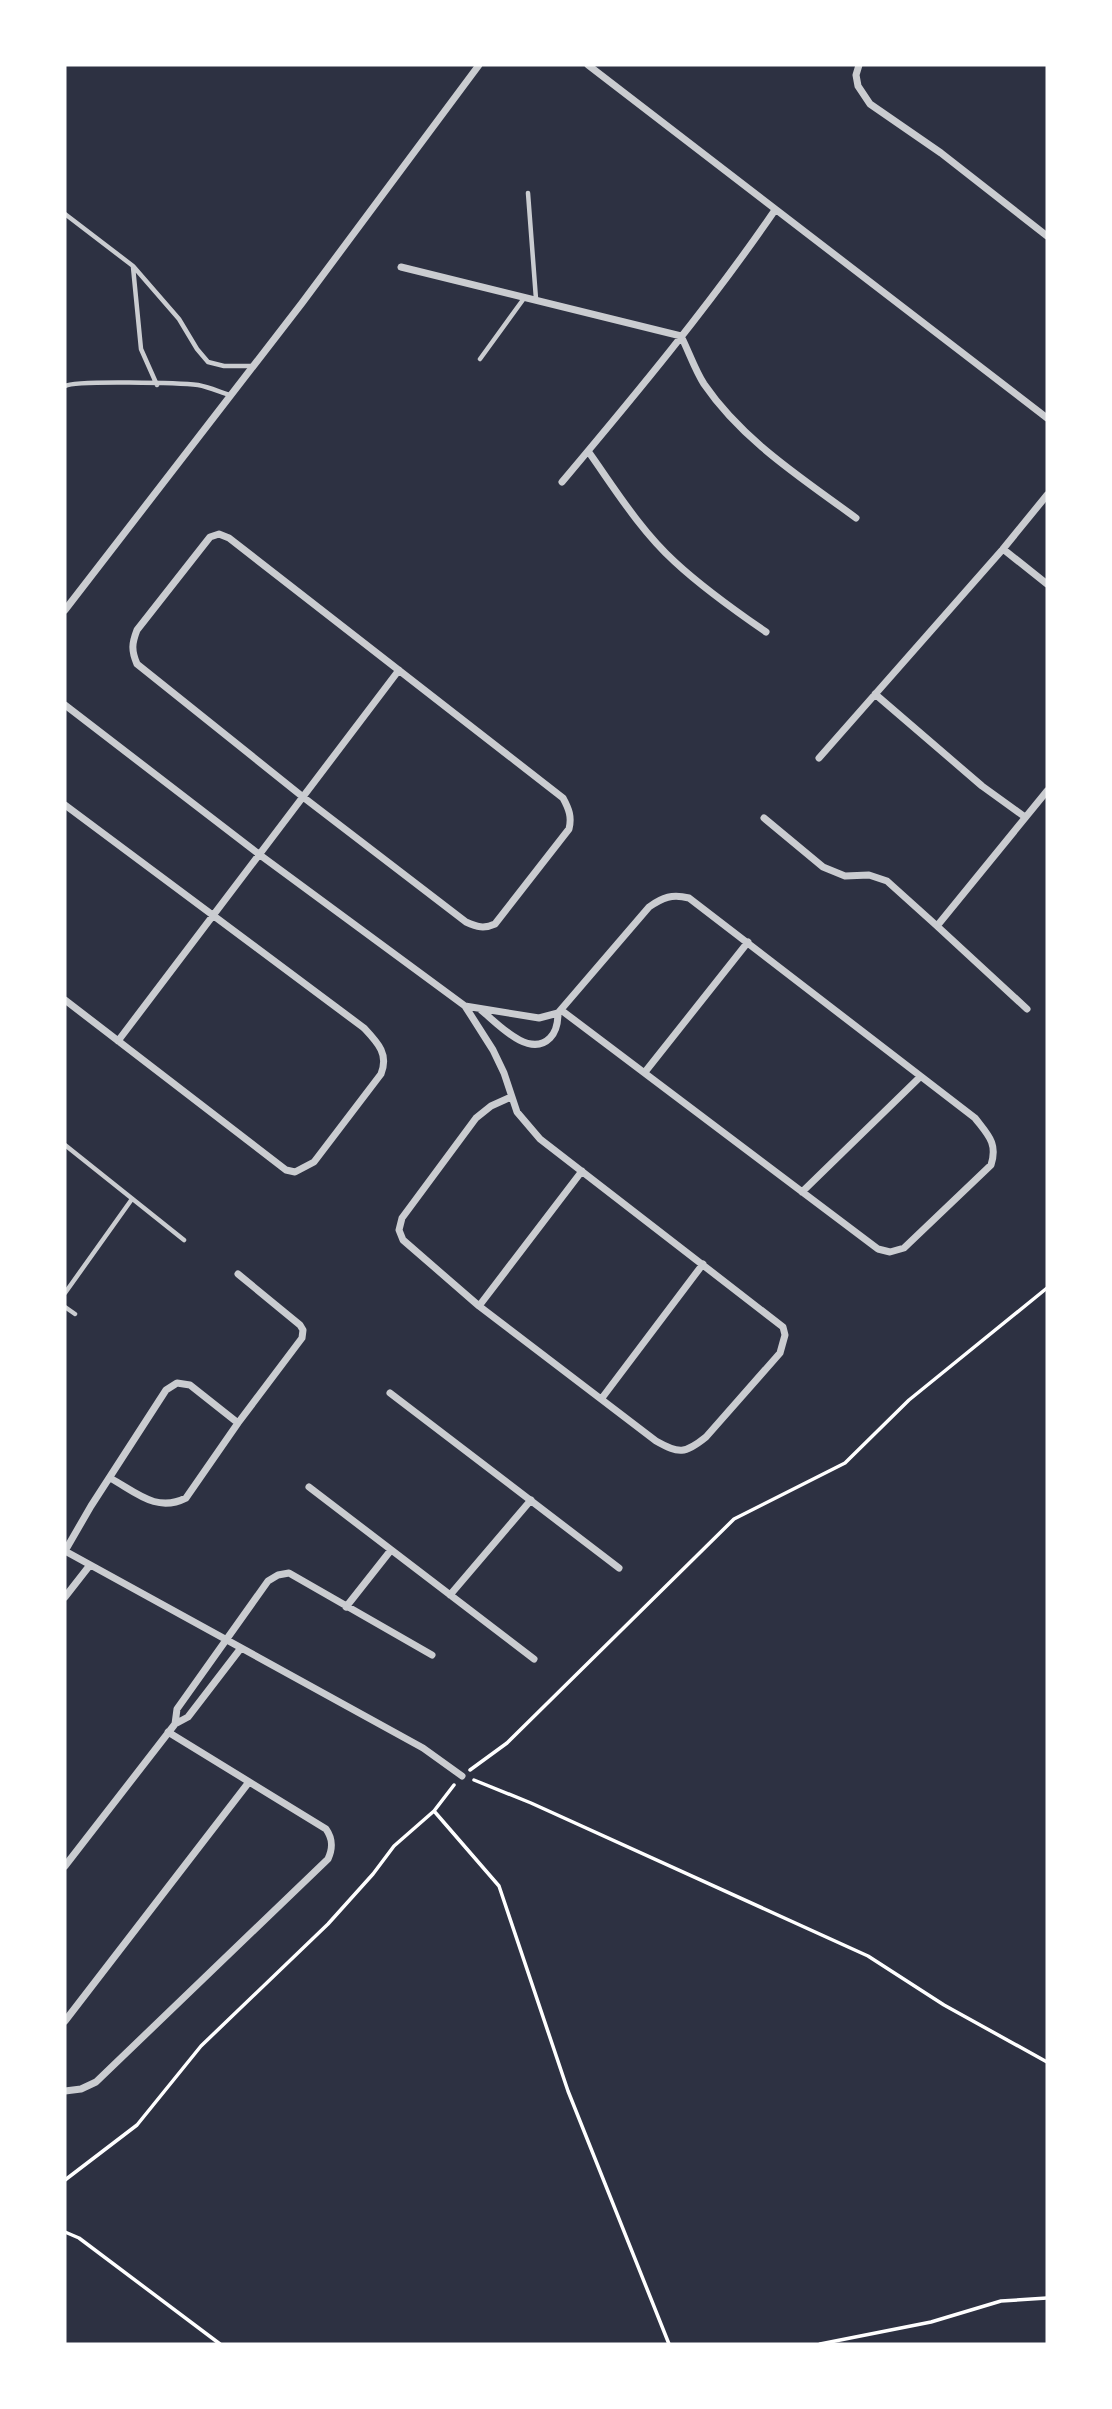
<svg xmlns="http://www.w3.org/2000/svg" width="1112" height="2409" font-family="'Roboto Condensed',sans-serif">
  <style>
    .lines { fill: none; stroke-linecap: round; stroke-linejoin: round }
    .path { stroke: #fff; stroke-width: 3.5 }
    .service { stroke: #caccd0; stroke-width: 4.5 }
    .minor { stroke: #caccd0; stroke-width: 7 }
  </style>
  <rect width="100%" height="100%" fill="#2d3142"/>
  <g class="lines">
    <!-- path -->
    <path class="path" d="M470,1770l37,-27 227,-224 111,-56 64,-63 138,-112
      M474,1780l57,23 337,153 76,49 103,57
      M434,1811l65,75 69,205 101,253
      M65,2180l72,-55 64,-79 127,-122 45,-50 21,-28 40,-35 20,-26
      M65,2232l14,6 141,106
      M820,2344l111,-22 70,-21 46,-3"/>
    <!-- service -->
    <path class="service" d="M528,193l8,106
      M65,214l68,52 46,53 18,30 11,13 16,4h27
      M133,267l8,82 16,36
      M480,359l45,-62
      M65,386c10,-6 117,-3 133,-1 11,2 22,7 32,10
      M65,1145l119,95
      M65,1293l67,-94
      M65,1307l10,7"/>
    <!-- minor -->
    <path class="minor" d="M588,65l459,353
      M859,65l-3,10 2,11 12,18 71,49 106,83
      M401,267l280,69c8,16 14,34 23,48 39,57 98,94 152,134
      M588,451c27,38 52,79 87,111 28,26 59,48 91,70
      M562,482c74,-88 148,-177 213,-272
      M219,534l10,4 334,260c6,11 9,19 6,31l-74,95c-11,5 -18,3 -29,-2l-163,-125 -166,-133c-6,-14 -5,-21 0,-34l73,-93z
      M1003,549l44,35
      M65,610l237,-307 177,-238
      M875,694l107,92 43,31
      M65,705l195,150 205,151 28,44 11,23 13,39 23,27 243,188 2,8 -5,18 -74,84c-21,17 -27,17 -50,4l-177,-135 -76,-66 -4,-10 3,-12 74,-100 15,-12 20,-9
      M819,758l184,-209 44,-54
      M65,805l299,223c14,15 25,26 17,46l-67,88 -19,10 -9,-2 -221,-170
      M764,818l59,49 22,9 24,-1 18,6 50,45
      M465,1006l74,12 19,-5 91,-106c14,-10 23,-13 40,-9l286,220c13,17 23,25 16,47l-87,83 -14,4 -12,-3 -317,-239
      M1027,1009l-90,-83 110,-135
      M481,1010c16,13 48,49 69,28 7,-7 8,-16 8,-25
      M118,1041l281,-371
      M645,1072l103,-130
      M802,1192l118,-115
      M479,1306l103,-135
      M390,1393l229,175
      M602,1398l101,-134
      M110,1478c26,14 46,35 76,20l52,-75 64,-85 1,-8 -3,-5 -62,-51
      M309,1487l225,172
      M65,1551l358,197 39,28
      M65,1551l26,-45 75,-116 11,-7 13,2 48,38
      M450,1595l81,-95
      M65,1597l25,-32
      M346,1607l45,-57
      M175,1724l13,-7 53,-69
      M65,1866l110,-142 2,-15 91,-128 10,-6 11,-2 143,82
      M65,2021l184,-239
      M65,2091l16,-2 15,-7 232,-223c5,-11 5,-20 -2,-30l-158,-97"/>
  </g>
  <!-- border -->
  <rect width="1112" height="2409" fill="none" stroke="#ffffff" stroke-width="133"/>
</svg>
